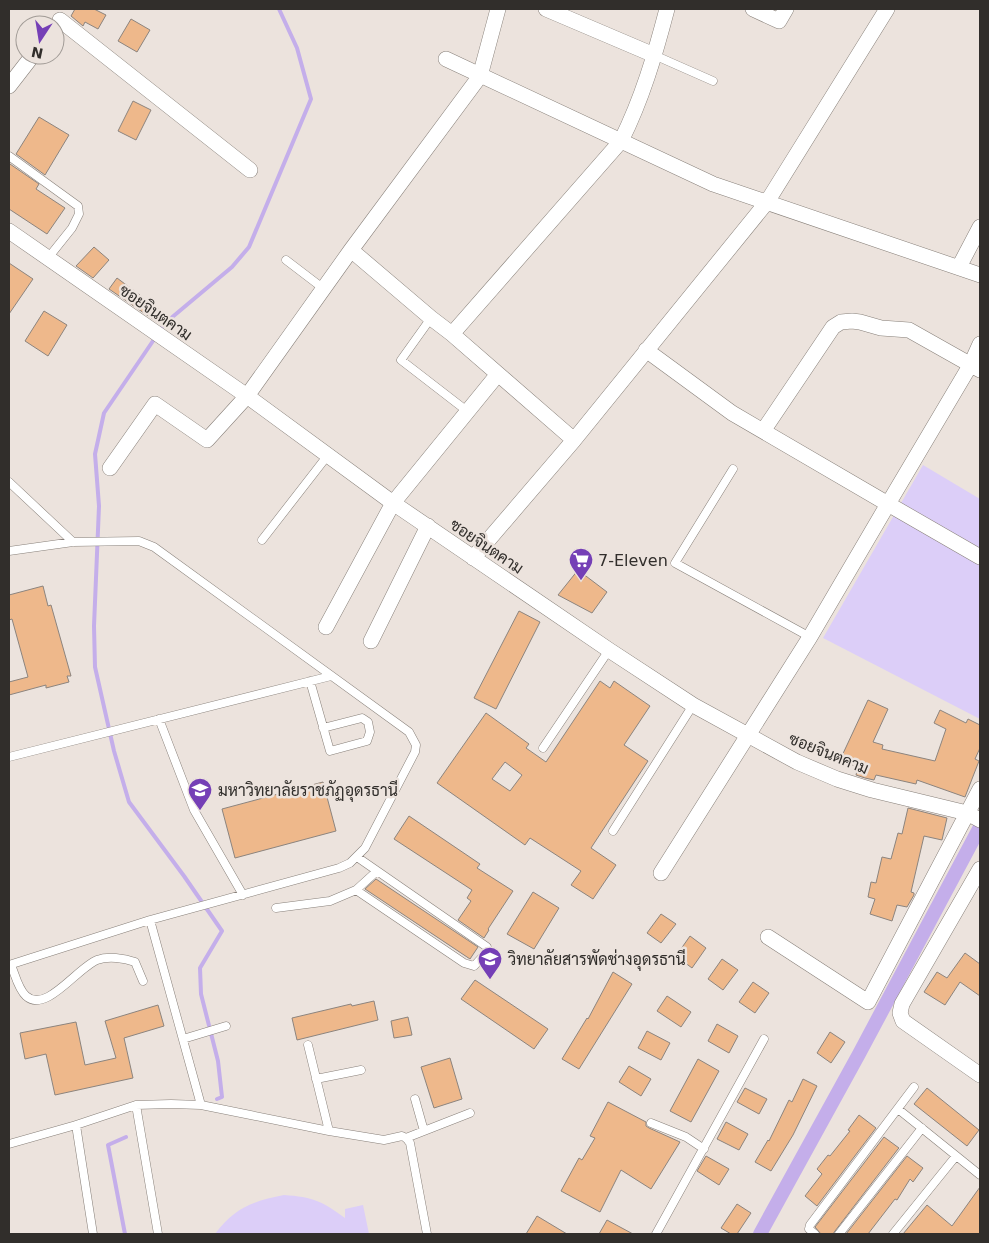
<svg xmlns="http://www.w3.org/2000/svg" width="989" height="1243" font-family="'DejaVu Sans',Sarabun,sans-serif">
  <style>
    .green { fill: #dccef8 }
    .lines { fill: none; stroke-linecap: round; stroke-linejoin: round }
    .stream { stroke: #c4aeea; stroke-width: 4 }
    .canal { stroke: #c4aeea; stroke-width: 14 }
    .building { fill: #eeb88b; stroke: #8c847e; fill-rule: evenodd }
    .service-casing { stroke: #88807a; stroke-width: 9 }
    .minor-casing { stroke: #88807a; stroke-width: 16 }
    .service { stroke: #fff; stroke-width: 8 }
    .minor { stroke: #fff; stroke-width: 15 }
    .labels { text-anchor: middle; stroke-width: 5; stroke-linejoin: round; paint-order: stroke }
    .street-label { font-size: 16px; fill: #312e2b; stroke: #ece3dd }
    .poi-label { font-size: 16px; fill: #312e2b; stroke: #ece3dd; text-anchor: start }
  </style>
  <rect width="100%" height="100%" fill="#ece3dd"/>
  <!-- green -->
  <path class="green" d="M923,465l57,34v220l-157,-81z
    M284,1195c29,2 38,6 61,23v-9l18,-4 6,29h-154c19,-26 38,-33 69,-39z"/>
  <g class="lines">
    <!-- stream -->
    <path class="stream" d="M159,332l5,-8 68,-57 17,-20 62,-148 -14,-51 -18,-39
      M155,338l-51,75 -9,41 4,52 -5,120 1,41 19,84 15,51 55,74 38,55 -22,37 1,26 17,67 4,36 -5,2
      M125,1234l-17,-89 18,-8"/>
    <!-- canal -->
    <path class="canal" d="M760,1234l99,-180 121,-227"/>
  </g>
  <!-- building -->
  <path class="building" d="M75,9h19l12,6 -8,14 -13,-7 -2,4 -12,-10z
    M131,19l19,11 -13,22 -19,-11z
    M133,101l18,9 -15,30 -18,-9z
    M39,117l30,18 -24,40 -29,-21z
    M10,164l29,20 -3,5 29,19 -18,26 -38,-25v-42z
    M94,247l15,13 -16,18 -17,-12z
    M9,263l24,16 -24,35z
    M117,278l47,35 -7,9 -48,-33z
    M44,311l23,14 -19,31 -23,-15z
    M578,570l29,22 -15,21 -34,-18z
    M43,586l5,20 3,-1 20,71h-4l2,6 -23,6v-3l-37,10v-13l19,-5 -16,-58 -3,1v-25z
    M519,611l21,11 -44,87 -22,-11z
    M600,681l10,7 4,-7 36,25 -26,39 24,16 -57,87 25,17 -23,34 -22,-14 10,-14 -51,-33 -5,7 -88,-62 49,-70 43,31 -3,4 20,14zM505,762l17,13 -12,16 -18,-12z
    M868,700l20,9 -15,33 10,3 -1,4 53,12 11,-32 -12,-6 6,-13 26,13 2,-4 12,6v23l-5,11 4,2 -14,36 -48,-17 -1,4 -40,-9 -2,5 -9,-2 -9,-3 2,-8 -18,-7z
    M323,782l13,49 -101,27 -13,-49z
    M908,808l39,10 -5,22 -18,-4 -13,56 3,1v2l-7,12 -10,-2 -5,16 -22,-7 5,-15 -7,-2 3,-15 5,1 6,-26 9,2 7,-26 4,1z
    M409,816l71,48 -3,4 36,23 -25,38 1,1 -5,8 -26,-18 13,-19 -4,-3 5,-8 -78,-51z
    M376,879l102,68 -8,12 -105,-70z
    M533,892l26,16 -25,41 -27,-15z
    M661,914l15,10 -15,19 -14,-10z
    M690,936l16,12 -14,20 -16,-12z
    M965,953l15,11v32l-20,-14 -15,23 -21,-13 13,-20 10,6z
    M722,959l16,11 -15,20 -15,-11z
    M613,972l19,12 -53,85 -17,-10 25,-41 1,1z
    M475,980l73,49 -14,20 -73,-50z
    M753,982l16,11 -14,20 -16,-11z
    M667,996l24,16 -10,15 -24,-16z
    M374,1001l4,19 -81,20 -5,-22 59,-14 1,2z
    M158,1005l6,21 -40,12 9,40 -78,17 -9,-41 -21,5 -5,-26 56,-11 9,43 31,-7 -11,-37z
    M408,1017l4,18 -18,3 -3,-17z
    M717,1024l21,12 -9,17 -21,-12z
    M647,1031l23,12 -9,17 -23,-12z
    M830,1032l15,10 -14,21 -14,-10z
    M450,1058l12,41 -28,9 -13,-41z
    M698,1059l21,12 -28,51 -21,-11z
    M629,1066l22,13 -10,17 -22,-14z
    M803,1079l14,7 -24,49 -22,36 -16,-9 13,-22 1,1 20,-41 3,2z
    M745,1088l22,11 -8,15 -22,-12z
    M927,1088l52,42 -12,16 -53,-42z
    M608,1102l38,20v4l3,2 31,14 -29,47 -30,-19 -21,42 -39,-21 18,-33 3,2 13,-22 -5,-2z
    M859,1115l17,13 -59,78 -12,-10 17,-22 -5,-5 11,-14 2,1 20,-25 -2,-1z
    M726,1122l22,12 -9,16 -22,-11z
    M884,1137l15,11 -1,1 -63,82 -2,3h-12l-6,-7z
    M706,1156l23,13 -10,16 -22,-14z
    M907,1156l16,12 -10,14 -3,-3 -13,21 -2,-1 -27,35h-22z
    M980,1187v47h-77l24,-29 25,21z
    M737,1204l14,9 -14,21h-6l-10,-6z
    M537,1216l30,18h-41z
    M607,1220l26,14h-34z"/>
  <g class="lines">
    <defs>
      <path id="service" d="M654,55l59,26
        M9,156l69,50 1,8 -7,14 -24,30
        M286,260l38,29
        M431,318l-30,42 66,51
        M733,469l-58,94 135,74
        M9,482l64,60
        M262,540l66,-85
        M9,551l64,-9 66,-1 15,6 255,185 7,13 -1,7 -50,96 -15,15 -11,5 -189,52 -141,45
        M310,681l20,70 37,-10 3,-9 -2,-10 -6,-4 -39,10
        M159,719l35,91 49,85
        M543,748l66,-98
        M9,757l322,-81
        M613,831l80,-126
        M356,890l108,73 10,3 12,-13 1,-6 -130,-90
        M276,908l54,-7 26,-11 21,-19
        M150,920l51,185
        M11,965c4,9 7,24 15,31 20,18 51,-28 71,-36 11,-4 27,-2 38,2l8,19
        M183,1039l43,-13
        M308,1045l21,86
        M316,1079l45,-9
        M415,1099l9,32
        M136,1105l22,129
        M898,1109l82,66
        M651,1123l35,14 18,12
        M76,1125l17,109
        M406,1138l64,-25
        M9,1144l67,-19 60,-20 35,-1 30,1 128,26 55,9 18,-4 4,2 4,5 17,91
        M656,1234l108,-195
        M815,1234l-6,-5 1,-4 104,-138
        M839,1234l83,-106
        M893,1234l63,-78"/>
      <path id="minor" d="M546,9l108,46
        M753,9l26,12 7,-12
        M60,20l190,150
        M446,59l267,125 267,91
        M9,86l24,-31
        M9,231l238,165 146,107 216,147 84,55 104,57 40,17 35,11 95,23 13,7
        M351,250l80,68 21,16 122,106
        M959,267l21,-40
        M452,334l169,-193c21,-42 34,-86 46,-132
        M646,350l86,63 156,91 83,-140 9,-20
        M763,431l70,-104 8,-5 11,-1 8,1 21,6 28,2 71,40
        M110,468l45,-64 52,36 40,-44 104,-146 129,-174 18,-67
        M473,558l101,-118 193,-238 120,-193
        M326,627l67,-124 105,-129
        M371,641l57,-115
        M980,869l-78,135 -2,9 3,8 77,54
        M661,873l149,-236 78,-133 92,53
        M768,937l100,65 112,-213"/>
    </defs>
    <!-- service casing -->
    <use href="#service" class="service-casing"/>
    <!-- minor casing -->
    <use href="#minor" class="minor-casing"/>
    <!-- service -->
    <use href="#service" class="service"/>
    <!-- minor -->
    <use href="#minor" class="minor"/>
  </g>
  <!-- icons -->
  <defs>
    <symbol id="supermarket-pin" viewBox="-11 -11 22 30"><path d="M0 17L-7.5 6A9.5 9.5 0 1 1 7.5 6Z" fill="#753fb6" stroke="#ece3dd"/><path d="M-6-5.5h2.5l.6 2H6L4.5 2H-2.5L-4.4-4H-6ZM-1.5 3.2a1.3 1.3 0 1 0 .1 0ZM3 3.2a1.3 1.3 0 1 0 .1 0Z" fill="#fff"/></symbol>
    <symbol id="university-pin" viewBox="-11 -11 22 30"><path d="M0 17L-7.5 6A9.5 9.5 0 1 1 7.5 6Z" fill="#753fb6" stroke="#ece3dd"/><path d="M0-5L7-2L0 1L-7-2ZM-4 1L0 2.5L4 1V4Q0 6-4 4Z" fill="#fff"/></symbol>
  </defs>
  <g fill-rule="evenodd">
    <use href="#supermarket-pin" x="567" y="546" width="28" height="38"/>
    <use href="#university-pin" x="186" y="776" width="28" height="38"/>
    <use href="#university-pin" x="476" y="945" width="28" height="38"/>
  </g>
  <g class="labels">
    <!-- street labels -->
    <g class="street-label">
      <text transform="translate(156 312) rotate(35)" y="6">ซอยจินตคาม</text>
      <text transform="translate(487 546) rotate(34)" y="6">ซอยจินตคาม</text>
      <text transform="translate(829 753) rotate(22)" y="6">ซอยจินตคาม</text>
    </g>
    <!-- poi labels -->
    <g class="poi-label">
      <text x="598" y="566">7-Eleven</text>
      <text x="218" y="796">มหาวิทยาลัยราชภัฏอุดรธานี</text>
      <text x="508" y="965">วิทยาลัยสารพัดช่างอุดรธานี</text>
    </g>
  </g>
  <!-- border -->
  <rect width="989" height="1243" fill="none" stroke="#312e2b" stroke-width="20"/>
  <!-- north arrow -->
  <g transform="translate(40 40) rotate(192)"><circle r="24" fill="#ece3dd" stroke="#a19b96"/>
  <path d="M0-4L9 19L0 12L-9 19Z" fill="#753fb6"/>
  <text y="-8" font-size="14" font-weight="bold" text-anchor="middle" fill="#312e2b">N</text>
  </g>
</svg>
